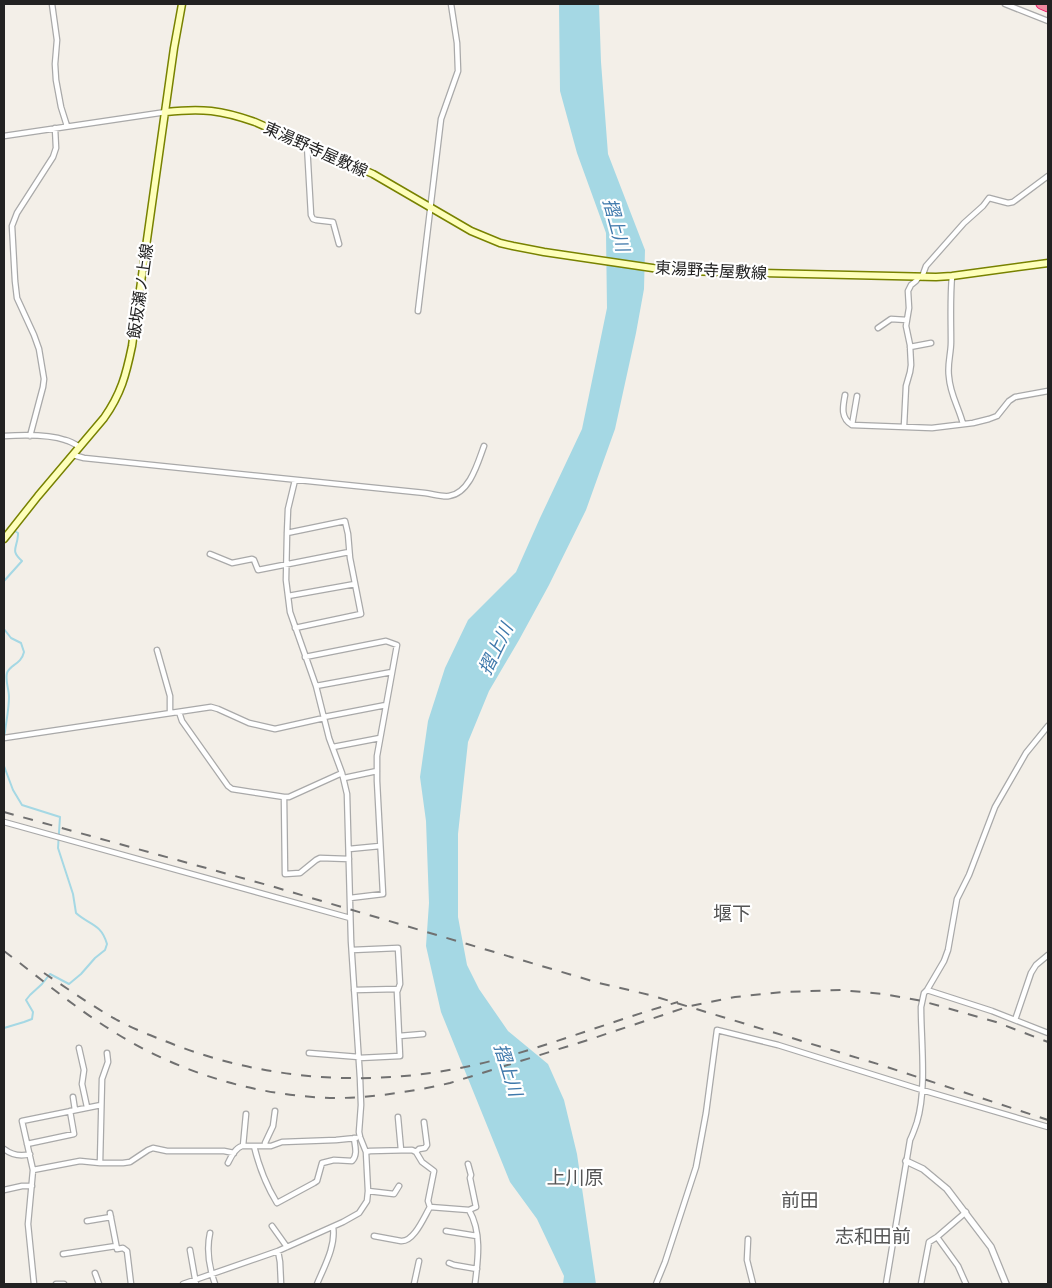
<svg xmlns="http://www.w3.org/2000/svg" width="1052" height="1288" font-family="'Sofia Sans Condensed','Noto Sans JP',sans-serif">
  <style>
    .water { fill: #a5d8e4 }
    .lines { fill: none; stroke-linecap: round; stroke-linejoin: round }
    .stream { stroke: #a5d8e4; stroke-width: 2 }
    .minor-casing { stroke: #a9a9a9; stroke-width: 7 }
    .tertiary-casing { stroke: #a9a9a9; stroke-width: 8 }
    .secondary-casing { stroke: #788200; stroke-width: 9 }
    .motorway-casing { stroke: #ed1969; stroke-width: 11 }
    .minor { stroke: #fff; stroke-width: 4.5 }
    .tertiary { stroke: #fff; stroke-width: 5.5 }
    .secondary { stroke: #feffba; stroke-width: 6 }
    .motorway { stroke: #f08aa0; stroke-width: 9 }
    .rail { stroke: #707070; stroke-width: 2; stroke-dasharray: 10 10; stroke-linecap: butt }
    .labels { text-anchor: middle; stroke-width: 4.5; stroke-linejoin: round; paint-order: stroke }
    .street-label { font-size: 16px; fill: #222; stroke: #fff }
    .water-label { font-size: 18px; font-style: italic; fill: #3e78ab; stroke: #fff }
    .quarter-label { font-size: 19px; fill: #555; stroke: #fff }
  </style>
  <rect width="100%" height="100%" fill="#f3efe8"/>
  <!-- water -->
  <path class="water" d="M559,4h40l2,58 7,92 37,96 -1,39 -8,44 -21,96 -29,81 -37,75 -30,55 -30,51 -21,51 -10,92v83l9,48 12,24 29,42 40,33 16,36 13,54 19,130h-33l1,-8 -27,-57 -27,-37 -69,-170 -15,-66 3,-43 -3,-82 -6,-44 8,-56 17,-53 23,-48 48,-48 24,-54 42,-89 25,-121 -1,-75 -29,-80 -17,-62z"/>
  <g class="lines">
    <!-- stream -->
    <path class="stream" d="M4,581l18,-20c-12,-11 -5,-12 -4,-26v-2l-5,-3
      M4,629l7,9 10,5 3,9c-3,13 -14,12 -17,21 -2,8 2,16 2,24 0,14 -4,29 -5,44
      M4,747v19l9,24 9,15 38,12 -2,31 15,46 3,19c13,12 25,10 31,31l-2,6 -10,8 -14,16 -12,10 -19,-10 -8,10 -12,11 -4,5 7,12 -1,7 -8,3 -20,6"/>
    <defs>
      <path id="minor" d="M52,4l5,36 -2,24 1,16 5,27 6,19
        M1005,4l43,17
        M4,136l162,-24
        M307,145l4,70 2,4 3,1 17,2 6,22
        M952,276c-2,22 -1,44 -1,66 0,12 -4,23 -2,35 1,17 10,31 14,47
        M922,277l4,-11 38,-43 19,-17 6,-8 19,5 5,-1 35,-26
        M418,311l23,-192 17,-48 -1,-28 -6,-39
        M878,328l13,-9 16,1
        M910,347l21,-4
        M845,395c-2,11 -5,23 7,30l80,3 41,-5 16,-4 8,-3 12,-15 6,-4 33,-6
        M852,425l5,-29
        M904,426l2,-40 4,-14 1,-7 -1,-20 -4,-19 3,-18 -1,-17 3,-6 5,-4 3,-4
        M4,436c18,-1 44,-2 61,4 5,1 10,4 15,7
        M30,436l13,-49 1,-8 -5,-30 -5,-14 -17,-37 -2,-17 -3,-55 5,-13 36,-56 3,-9 -1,-20
        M73,455l11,3 341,35c8,1 17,4 24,3 21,-3 29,-34 35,-50
        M287,533l58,-12 3,13 2,24 11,56 -66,14
        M210,554l22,9 20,-4 2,1 4,10 91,-18
        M288,596l67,-12
        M157,650l13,46v17
        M305,657l81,-16 11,4 -20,111v25l6,113 -33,4
        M316,686l76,-14
        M179,712l3,9 46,65 4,3 52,8 1,77 15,-1 16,-13 4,-2 29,1
        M324,717l62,-12
        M4,738l207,-31 7,2 31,14 26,6 49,-11
        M333,747l47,-9
        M344,778l33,-7
        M284,797h5l53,-24
        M4,822l346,96
        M349,849l31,-3
        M352,950l46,-2 2,36 -3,8 3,64 -41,2
        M354,990l44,-1
        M927,990l65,21 56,22
        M1015,1020l16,-47 5,-8 12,-10
        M399,1036l24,-2
        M79,1048l5,22 -2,14 5,23
        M309,1053l50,4
        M73,1097l2,13
        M398,1117l3,33
        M27,1144l47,-10 -4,-23
        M243,1146l3,-32
        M254,1146c5,21 12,39 23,57l37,-20 3,-2 5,-18 12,-3 18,1c6,-6 3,-15 2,-23
        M266,1146l-1,-3 8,-17 2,-15
        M4,1149c8,6 16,8 26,5
        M366,1152l4,-1 42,-1 4,2 6,10 12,9 -6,30 2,6
        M416,1152l3,-3 6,-1 2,-3 -3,-23
        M100,1163h23l7,-1 18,-12 5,-2 14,3h57l10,2
        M228,1163c3,-6 7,-15 14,-17h29l11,-4 54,-2 20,-2
        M468,1164l3,11 -1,3 6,29 -7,3
        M33,1170l47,-9 20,2 2,-84 6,-17 -1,-9
        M4,1190l18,-4h10
        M368,1191l26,3 5,-8
        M110,1213l7,36 6,-1 4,3 4,33
        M87,1221l24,-4
        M272,1226l15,21
        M446,1231l31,5
        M210,1233c-4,18 -1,34 5,51
        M374,1236l27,5c13,1 23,-24 29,-34l39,3c13,22 9,50 6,74
        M937,1237l21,29 8,18
        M748,1239l-1,21 6,24
        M190,1250l6,34
        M278,1251l2,11 1,22
        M63,1254l53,-8
        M449,1263l5,2 23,4
        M95,1273l4,11
        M34,1284l-6,-60 5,-54 -11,-49 79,-16
        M56,1284h8
        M183,1284l95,-33 65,-29 16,-9 8,-12 1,-10 -2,-39 -6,-15 -1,-5 2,-27 -1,-27 -9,-137 -4,-147 -5,-21 -13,-35 -13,-52 -26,-74 -4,-32 1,-47 1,-24 7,-29
        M317,1284c7,-17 19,-38 16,-57
        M414,1284l5,-23
        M656,1284l9,-22 31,-95 10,-54 11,-83 61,15 144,45 126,37
        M886,1284l24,-144c3,-6 5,-12 7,-18 10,-33 4,-81 4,-115l3,-14 3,-3 17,-29 4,-11 9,-51 12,-24 26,-68 31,-54 22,-27
        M921,1284l8,-42 8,-5 29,-25"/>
      <path id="tertiary" d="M906,1161l17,8 24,20 44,58 15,37"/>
      <path id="secondary" d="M166,112c36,-4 55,-2 89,10l118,52 98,57 29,12 13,3 31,6 122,18 49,2 221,5 16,-1 96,-13
        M4,539l34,-43 66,-78c17,-24 22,-43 28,-72l42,-298 8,-44"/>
      <path id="motorway" d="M1041,4l7,3"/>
    </defs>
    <!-- minor casing -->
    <use href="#minor" class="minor-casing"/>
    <!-- tertiary casing -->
    <use href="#tertiary" class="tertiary-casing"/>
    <!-- secondary casing -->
    <use href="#secondary" class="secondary-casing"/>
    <!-- motorway casing -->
    <use href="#motorway" class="motorway-casing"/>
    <!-- minor -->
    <use href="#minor" class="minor"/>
    <!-- tertiary -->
    <use href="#tertiary" class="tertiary"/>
    <!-- secondary -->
    <use href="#secondary" class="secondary"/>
    <!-- motorway -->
    <use href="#motorway" class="motorway"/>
    <!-- rail -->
    <path class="rail" d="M4,812l267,74 328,97 51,12 231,70 167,55
      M4,951c36,27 71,57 110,81 67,42 148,66 227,66 37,-1 74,-7 109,-15l138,-43 102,-34 45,-9 48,-5 58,-2 42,4 39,7 74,21 52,20
      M44,973c24,16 48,33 73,47 15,8 32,15 48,21 103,42 218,48 326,20 63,-17 124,-41 187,-59"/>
  </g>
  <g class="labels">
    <!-- street labels -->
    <g class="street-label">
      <text transform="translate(316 149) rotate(24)" y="6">東湯野寺屋敷線</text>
      <text transform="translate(711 270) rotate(3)" y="6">東湯野寺屋敷線</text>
      <text transform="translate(140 291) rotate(-82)" y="6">飯坂瀬ノ上線</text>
    </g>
    <!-- water labels -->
    <g class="water-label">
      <text transform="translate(616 225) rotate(75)" y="6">摺上川</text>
      <text transform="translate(496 649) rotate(-64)" y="6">摺上川</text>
      <text transform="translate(508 1070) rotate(73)" y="6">摺上川</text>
    </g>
    <!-- quarter labels -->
    <g class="quarter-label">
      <text x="732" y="920">堰下</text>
      <text x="575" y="1184">上川原</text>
      <text x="800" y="1207">前田</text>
      <text x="873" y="1243">志和田前</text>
    </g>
  </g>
  <!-- border -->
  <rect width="1052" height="1288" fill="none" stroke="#222222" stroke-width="10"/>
</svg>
